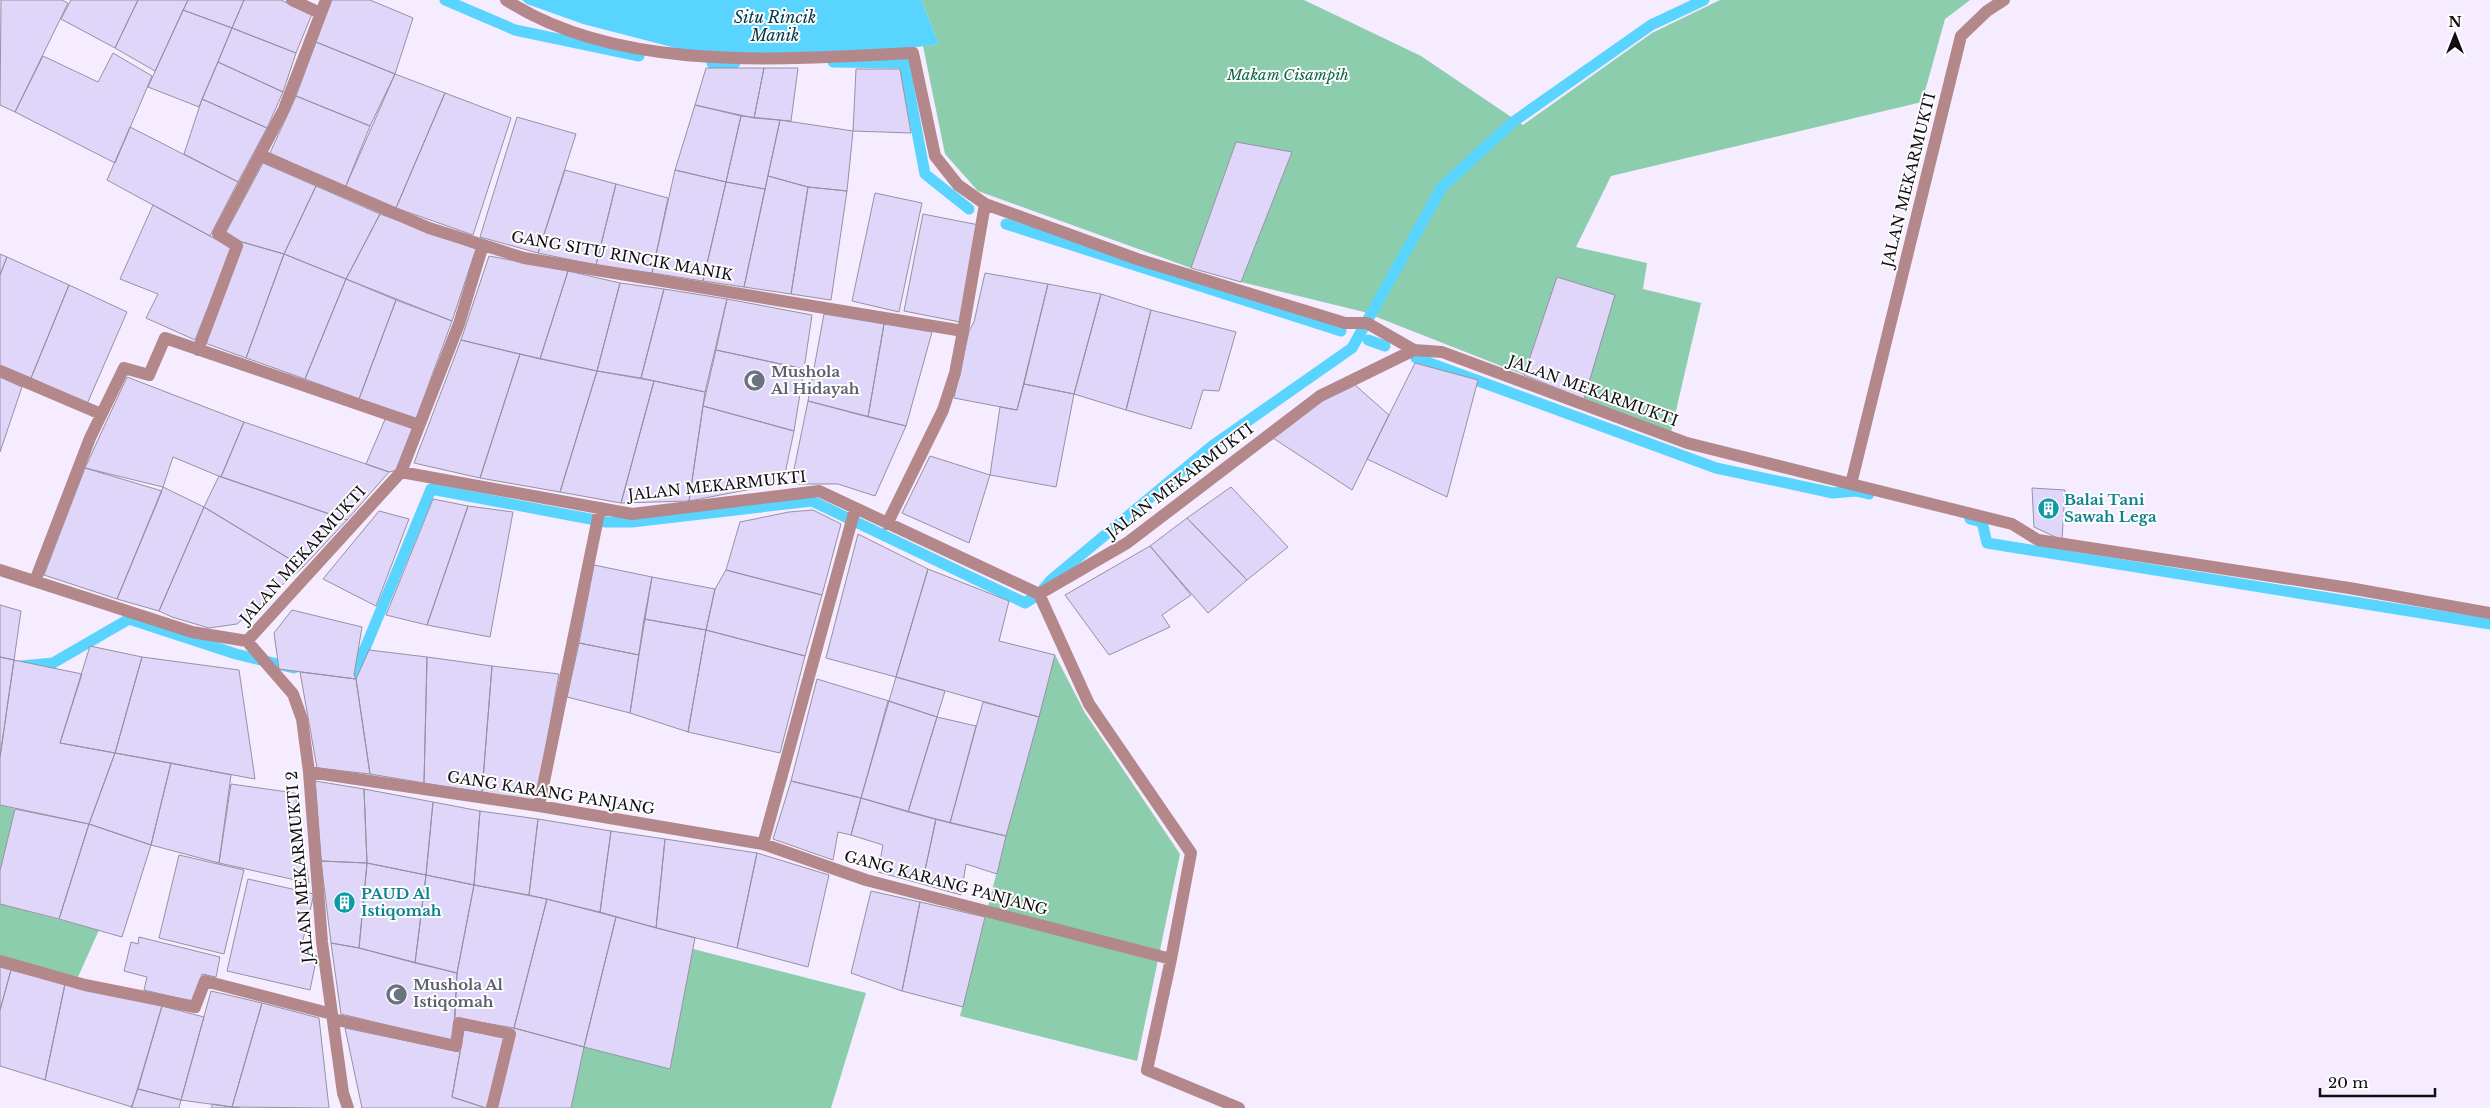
<svg xmlns="http://www.w3.org/2000/svg" width="2490" height="1108" font-family="'Libre Baskerville',serif">
  <style>
    .green { fill: #8ccdae }
    .water { fill: #58d4fe }
    .lines { fill: none; stroke-linecap: round; stroke-linejoin: round }
    .stream { stroke: #58d4fe; stroke-width: 11 }
    .building { fill: #dfd6f9; stroke: #9691a3 }
    .minor { stroke: #b4878b; stroke-width: 12 }
    .labels { text-anchor: middle; stroke-width: 4; stroke-linejoin: round; paint-order: stroke }
    .park-label { font-size: 15px; font-style: italic; fill: #106648; stroke: #fdfdfd }
    .street-label { font-size: 15px; fill: #0f0c12; stroke: #fdfdfd }
    .worship-label { font-size: 15px; font-weight: bold; fill: #5b616d; stroke: #fdfdfd; text-anchor: start }
    .culture-label { font-size: 15px; font-weight: bold; fill: #0d838f; stroke: #fdfdfd; text-anchor: start }
    .water-label { font-size: 16px; font-style: italic; fill: #00394a; stroke: #fdfdfd }
  </style>
  <rect width="100%" height="100%" fill="#f5ecff"/>
  <!-- green -->
  <path class="green" d="M921,0h383l117,56 102,69 129,-92 68,-33h250l-25,19 -23,83 -311,74 -35,71 71,16 -4,26 58,14 -30,129 -87,-33 30,-104 -57,-18 -33,98 -160,-63 -123,-30 51,-130 -56,-10 -45,126 -213,-77 -33,-37 -22,-108 16,-2z
    M1055,655l30,58 95,141 -43,207 -177,-45 46,-180z
    M0,805l15,4 -15,62z
    M0,904l99,26 -21,47 -78,-21z
    M693,949l173,44 -35,115h-261l14,-61 86,22z"/>
  <!-- water -->
  <path class="water" d="M522,0h399l18,44 -57,8 -98,3 -93,-3 -108,-28 -56,-20z"/>
  <g class="lines">
    <!-- stream -->
    <path class="stream" d="M445,0l70,30 124,26
      M833,62l71,1 21,111 44,35
      M712,63h23
      M1006,224l335,107
      M1368,340l17,6
      M1416,358l300,110 117,25 23,-2 13,3
      M1970,519l12,3 5,21 503,81
      M0,668l53,-5 76,-44 107,35 58,14
      M339,673l15,2 77,-186 175,33h26l180,-21 213,102 14,-9 12,-14 161,-134 140,-98 90,-161 71,-65 138,-97 53,-25"/>
  </g>
  <!-- building -->
  <path class="building" d="M1,0h61l6,3 -53,109 -15,-7z
    M71,0h67l-23,48 -54,-29z
    M138,0h50l-33,71 -40,-23z
    M188,0h56l-12,28 -49,-18z
    M244,0h37l31,14 -16,39 -64,-25z
    M331,0h39l43,18 -18,56 -79,-32z
    M183,10l49,18 -33,79 -51,-20z
    M232,28l64,25 -13,39 -65,-30z
    M316,42l79,32 -25,52 -74,-30z
    M113,53l39,23 -37,87 -100,-51 28,-56 55,26z
    M218,62l65,30 -16,36 -65,-29z
    M706,68h58l-10,50 -59,-13z
    M764,68h34l-7,53 -37,-3z
    M856,69h44l11,64 -58,-2z
    M395,74l50,19 -49,115 -51,-20z
    M445,93l66,25 -38,117 -77,-27z
    M296,96l74,30 -25,62 -75,-35z
    M202,99l65,29 -29,54 -54,-28z
    M695,105l46,11 -15,66 -51,-12z
    M741,116l39,4 -15,69 -39,-7z
    M517,117l59,17 -38,119 -58,-16z
    M780,120l73,11 -6,60 -39,-4 -40,-11z
    M130,127l108,55 -28,54 -103,-56z
    M1236,142l56,10 -51,130 -50,-14z
    M263,163l53,23 -32,68 -42,-12 -16,-10z
    M565,170l51,14 -20,81 -58,-12z
    M675,170l51,12 -23,99 -51,-8z
    M768,176l40,11 -17,107 -47,-7z
    M726,182l39,7 -21,98 -41,-6z
    M616,184l52,14 -16,75 -56,-8z
    M316,186l64,28 -34,65 -62,-25z
    M808,187l39,4 -16,109 -40,-6z
    M875,193l47,10 -23,109 -47,-11z
    M153,205l79,43 -37,92 -49,-22 12,-24 -38,-15z
    M380,214l96,35 -24,72 -106,-42z
    M923,214l56,11 -19,97 -56,-11z
    M242,242l42,12 -38,104 -41,-15z
    M0,254l7,3 -7,18z
    M284,254l62,25 -41,100 -59,-21z
    M489,256l79,15 -28,88 -79,-19z
    M7,257l62,28 -38,93 -31,-13v-90z
    M568,271l52,12 -23,88 -57,-12z
    M985,273l63,11 -31,126 -63,-12 15,-67 5,-9z
    M1557,277l58,18 -31,104 -60,-24z
    M346,279l50,21 -37,99 -54,-20z
    M620,283l44,6 -23,89 -44,-7z
    M1048,284l53,10 -27,100 -50,-10z
    M69,285l58,27 -40,92 -56,-26z
    M664,289l63,10 -22,93 -64,-14z
    M1101,294l50,16 -25,100 -52,-16z
    M727,299l85,16 -8,54 -88,-19z
    M396,300l56,21 -36,98 -57,-20z
    M1151,310l85,22 -17,59 -16,-1 -12,39 -65,-19z
    M824,314l60,10 -16,93 -60,-16z
    M884,324l48,8 -26,94 -38,-9z
    M461,340l59,14 -40,124 -66,-15z
    M716,350l88,19 -10,62 -91,-25z
    M520,354l77,17 -37,121 -80,-14z
    M1415,363l63,17 -31,117 -80,-38z
    M597,371l57,10 -33,122 -61,-11z
    M0,377l22,10 -22,65z
    M127,377l117,45 -23,55 -48,-20 -10,30 -78,-19z
    M654,381l51,11 -16,109 -68,2z
    M1024,384l50,10 -18,93 -66,-12 10,-68 17,3z
    M1355,385l34,30 -37,75 -79,-52 49,-37z
    M808,401l98,25 -31,70 -37,-12h-47z
    M703,406l91,25 -11,52 -94,18z
    M386,417l29,10 -17,43 -9,2 -23,-8z
    M244,422l122,42 23,8 -42,48 -126,-43z
    M930,456l60,19 -21,68 -67,-30z
    M85,468l77,23 -45,108 -73,-24z
    M219,476l128,44 -44,47 -99,-60z
    M163,487l41,20 -45,104 -42,-12z
    M1231,487l57,60 -41,33 -60,-62z
    M2032,488l33,2 -3,50 -28,-13z
    M433,499l35,7 -41,119 -41,-10z
    M468,506l45,6 -23,125 -63,-12z
    M204,507l99,60 -66,57 -28,4 -37,-11 -13,-6z
    M813,510l28,14 -19,71 -96,-25 14,-48 49,-10z
    M379,511l30,8 -33,87 -53,-27z
    M1187,518l60,62 -39,33 -58,-67z
    M858,534l70,35 -32,108 -70,-19z
    M1150,546l41,49 -29,20 8,12 -61,28 -44,-60z
    M594,565l58,12 -13,78 -60,-12z
    M928,569l81,32 -10,40 56,14 -16,62 -143,-40z
    M726,570l96,25 -17,61 -99,-26 9,-41z
    M652,577l63,12 -9,41 -62,-11z
    M0,605l21,6 -7,49 -14,-3z
    M292,610l70,17 -8,48 2,4 -77,-10 -5,-36z
    M644,619l62,11 -18,102 -58,-19z
    M706,630l99,26 -25,97 -92,-21z
    M579,643l60,12 -9,58 -63,-16z
    M90,646l52,11 -27,96 -55,-10z
    M369,650l58,7 -3,126 -54,-9 -14,-95z
    M0,657l14,3 -14,97z
    M142,657l97,13 16,109 -140,-26z
    M427,657l65,9 -10,126 -58,-9z
    M14,660l68,14 -22,69 55,10 -26,71 -89,-19v-48z
    M492,666l67,8 -23,128 -54,-10z
    M300,672l56,7 14,95 -53,-6z
    M896,677l49,14 -8,26 -48,-16z
    M817,679l72,22 -28,97 -70,-17z
    M888,701l49,16 -29,95 -47,-14z
    M983,702l56,15 -33,119 -56,-13z
    M937,717l39,9 -26,97 -42,-11z
    M115,753l56,10 -20,82 -62,-21z
    M171,763l60,12 -12,88 -68,-18z
    M315,781l49,8 3,74 -46,-2z
    M791,781l70,17 -10,37 -13,-3 -5,28 -60,-21z
    M231,784l64,9 14,90 -90,-20z
    M364,789l69,13 -7,73 -59,-12z
    M861,798l75,21 -14,65 -44,-12 5,-27 -32,-10z
    M433,802l47,9 -6,74 -48,-10z
    M15,809l74,15 -30,95 -59,-15v-33z
    M480,811l58,8 -9,76 -55,-10z
    M538,819l73,12 -11,81 -71,-17z
    M936,819l70,17 -9,38 -31,-10 -5,31 -39,-11z
    M89,824l62,21 -29,92 -63,-18z
    M611,831l54,8 -9,89 -56,-16z
    M665,839l92,14 -20,95 -81,-20z
    M757,853l72,22 -21,92 -71,-19z
    M179,855l65,15 -20,84 -65,-16z
    M321,861l46,2 -8,85 -28,-5z
    M367,863l59,12 -11,88 -56,-15z
    M426,875l48,10 -17,88 -42,-10z
    M248,879l66,15 -14,58 17,4 -7,34 -83,-19z
    M474,885l73,14 -33,129 -59,-10 2,-45z
    M871,891l49,11 -18,89 -51,-18z
    M547,899l69,18 -32,130 -70,-19z
    M920,902l65,15 -22,90 -61,-16z
    M616,917l79,21 -25,131 -86,-22z
    M139,937l81,20 -4,20 -14,-3 -7,28 -51,-12 3,-13 -23,-6 7,-29 7,2z
    M331,943l28,5 98,25 -4,68 -112,-27z
    M0,967l11,3 -11,40z
    M11,970l54,14 -20,96 -45,-14v-56z
    M65,984l97,22 -30,101 -87,-27z
    M211,991l51,12 -30,104 -51,-7z
    M262,1003l57,15 10,90 -97,-1z
    M162,1006l42,11 -23,83 -43,-11z
    M345,1028l115,24 -8,45 34,11h-124z
    M514,1028l70,19 -13,61h-77z
    M464,1030l47,9 -25,69 -34,-11z
    M138,1089l43,11 -2,8h-48z
    M213,1104l19,3 8,1h-29z"/>
  <g class="lines">
    <!-- minor -->
    <path class="minor" d="M292,0l28,13
      M506,0c114,74 278,59 407,53l22,103 23,29 27,19
      M260,155l169,73 54,17
      M963,331l22,-127 152,55 208,64h22l47,27
      M198,350l39,-104 -19,-12 66,-125 42,-109
      M0,371l101,43
      M401,472l58,-148 24,-79 41,13 439,73 -8,42 -12,37 -56,114
      M1851,484l161,40 26,16 311,48 141,25
      M0,570l192,62 55,9 154,-169 231,42 187,-23 220,103 88,-51 193,-147 94,-46 28,2 245,91 164,41 110,-448 26,-25 17,-11
      M35,581l55,-143 34,-70 25,7 16,-37 254,87
      M247,641l46,53 9,25 7,53 13,170 21,151 5,15
      M309,772l230,34 224,38 103,36 305,79 20,-106 -102,-149 -50,-110
      M539,806l61,-298
      M763,844l92,-335
      M1171,959l-24,111 92,38
      M0,961l85,24 110,22 10,-26 127,33
      M333,1019l123,27 3,-23 51,11 -18,74"/>
  </g>
  <!-- icons -->
  <defs>
    <symbol id="mosque-disc" viewBox="-11 -11 22 22"><circle r="9.5" fill="#6b7280" stroke="#fdfdfd"/><path d="M3.5-4.9A6 6 0 1 0 3.5 4.9A5 5 0 1 1 3.5-4.9Z" fill="#fff"/></symbol>
    <symbol id="building-disc" viewBox="-11 -11 22 22"><circle r="9.5" fill="#0f9aa8" stroke="#fdfdfd"/><path d="M-4-6H4V6H1V3H-1V6H-4ZM-2.5-4.3h1.7v1.8h-1.7ZM.8-4.3h1.7v1.8H.8ZM-2.5-1h1.7V.8h-1.7ZM.8-1h1.7V.8H.8Z" fill="#fff"/></symbol>
  </defs>
  <g fill-rule="evenodd">
    <use href="#mosque-disc" x="742" y="368" width="25" height="25"/>
    <use href="#building-disc" x="2036" y="496" width="25" height="25"/>
    <use href="#building-disc" x="332" y="890" width="25" height="25"/>
    <use href="#mosque-disc" x="384" y="982" width="25" height="25"/>
  </g>
  <g class="labels">
    <!-- park labels -->
    <g class="park-label">
      <text x="1288" y="80">Makam Cisampih</text>
    </g>
    <!-- street labels -->
    <g class="street-label">
      <text transform="translate(1909 180) rotate(-76)" y="5">JALAN MEKARMUKTI</text>
      <text transform="translate(622 256) rotate(10)" y="5">GANG SITU RINCIK MANIK</text>
      <text transform="translate(1593 391) rotate(20)" y="5">JALAN MEKARMUKTI</text>
      <text transform="translate(1180 481) rotate(-37)" y="5">JALAN MEKARMUKTI</text>
      <text transform="translate(717 486) rotate(-6)" y="5">JALAN MEKARMUKTI</text>
      <text transform="translate(303 555) rotate(-48)" y="5">JALAN MEKARMUKTI</text>
      <text transform="translate(551 793) rotate(9)" y="5">GANG KARANG PANJANG</text>
      <text transform="translate(300 867) rotate(-95)" y="5">JALAN MEKARMUKTI 2</text>
      <text transform="translate(946 883) rotate(15)" y="5">GANG KARANG PANJANG</text>
    </g>
    <!-- worship labels -->
    <g class="worship-label">
      <text x="771" y="377">Mushola<tspan x="771" dy="17">Al Hidayah</tspan></text>
      <text x="413" y="990">Mushola Al<tspan x="413" dy="17">Istiqomah</tspan></text>
    </g>
    <!-- culture labels -->
    <g class="culture-label">
      <text x="2064" y="505">Balai Tani<tspan x="2064" dy="17">Sawah Lega</tspan></text>
      <text x="361" y="899">PAUD Al<tspan x="361" dy="17">Istiqomah</tspan></text>
    </g>
    <!-- water labels -->
    <g class="water-label">
      <text x="775" y="23">Situ Rincik<tspan x="775" dy="18">Manik</tspan></text>
    </g>
  </g>
  <!-- north arrow -->
  <g transform="translate(2455 35)" stroke="#fdfdfd" stroke-width="4" paint-order="stroke">
  <path d="M0-4L9 19L0 12L-9 19Z" fill="#0f0c12"/>
  <text y="-8" font-size="14" font-weight="bold" text-anchor="middle" fill="#0f0c12">N</text>
  </g>
  <!-- scale -->
  <path d="M2320 1088v8h115v-8" fill="none" stroke="#0f0c12" stroke-width="2.5"/>
  <text x="2328" y="1088" font-size="15" fill="#0f0c12" stroke="#fdfdfd" stroke-width="4" paint-order="stroke">20 m</text>
</svg>
